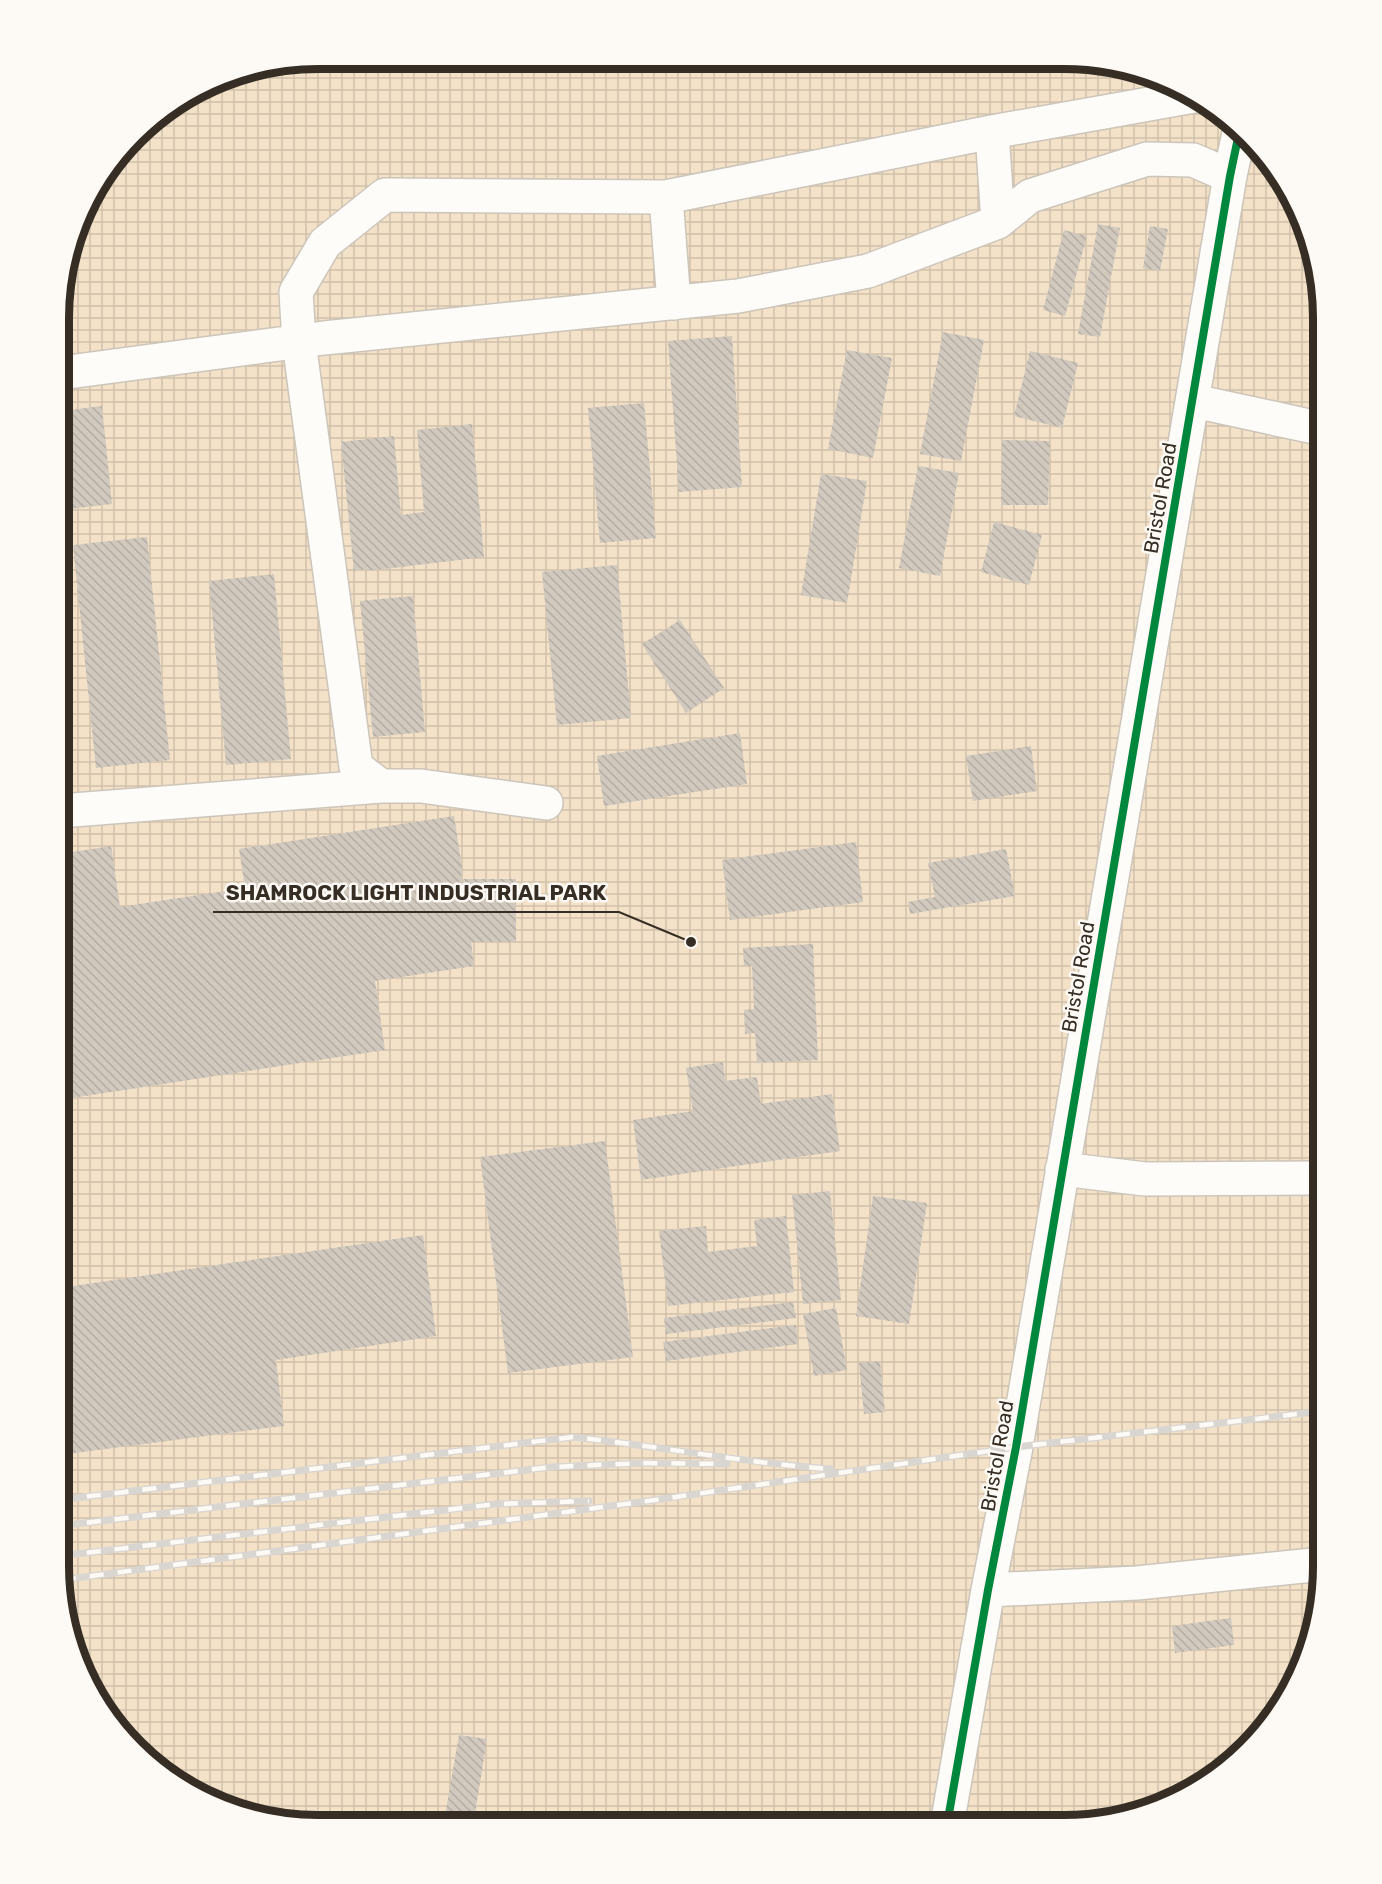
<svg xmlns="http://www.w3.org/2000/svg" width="1382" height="1884" font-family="Rubik,sans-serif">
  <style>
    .industrial { fill: url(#industrial-grid) }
    .building { fill: url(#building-back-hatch) }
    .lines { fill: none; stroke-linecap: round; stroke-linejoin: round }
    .minor-casing { stroke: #cdc5ba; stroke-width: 36 }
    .minor { stroke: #fdfcf9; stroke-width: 33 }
    .rail-casing { stroke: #d9d6d2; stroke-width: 7 }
    .rail { stroke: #fdf9f4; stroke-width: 4.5; stroke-dasharray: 14; stroke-linecap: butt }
    .cycleway-casing { stroke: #fdf9f4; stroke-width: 11 }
    .cycleway { stroke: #00873e; stroke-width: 8 }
    .labels { text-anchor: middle; stroke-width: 5; stroke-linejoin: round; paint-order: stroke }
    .street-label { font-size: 20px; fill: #362e24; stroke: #fdf9f4 }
    .rim { fill: none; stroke: #362e24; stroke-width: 8 }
    .leader { fill: none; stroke: #362e24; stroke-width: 2 }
    .callout-dot { fill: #362e24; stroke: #fdf9f4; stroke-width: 2 }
    .callout-label { font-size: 21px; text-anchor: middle; font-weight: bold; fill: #362e24; stroke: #fdf9f4; stroke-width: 5; stroke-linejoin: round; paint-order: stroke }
  </style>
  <defs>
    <pattern id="industrial-grid" width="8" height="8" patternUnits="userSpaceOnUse" patternTransform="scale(1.5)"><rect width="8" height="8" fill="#f3e1c8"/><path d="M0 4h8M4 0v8" fill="none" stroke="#d1c1ac"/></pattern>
    <pattern id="building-back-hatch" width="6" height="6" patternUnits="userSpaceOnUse" patternTransform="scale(1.5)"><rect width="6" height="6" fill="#d2c9be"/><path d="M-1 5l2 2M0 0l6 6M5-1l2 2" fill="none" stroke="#b5ada3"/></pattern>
  </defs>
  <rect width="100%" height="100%" fill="#f2e8da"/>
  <!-- industrial -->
  <path class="industrial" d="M318,59l780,2 65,17 59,34 75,91 26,114v1266l-13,67 -30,60 -45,51 -56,38 -114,26 -781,-2 -111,-41 -50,-45 -38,-56 -26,-114 2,-1283 32,-96 54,-65 87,-51z"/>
  <!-- building -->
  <path class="building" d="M1098,224l22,4 -20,109 -22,-3z
    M1150,226l18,3 -8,42 -17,-3z
    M1064,230l23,6 -22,80 -22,-6z
    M943,332l41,8 -23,121 -41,-7z
    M732,336l10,151 -63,5 -11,-151z
    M847,350l45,8 -19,100 -45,-9z
    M1030,351l48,12 -16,65 -48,-12z
    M644,403l12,135 -56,5 -12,-135z
    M102,406l10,98 -52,6 1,-99z
    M472,424l12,133 -116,14v-2l-14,2 -13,-129 53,-6 7,79 23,-3 -7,-82z
    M1002,440l48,1 -2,64h-47z
    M918,466l41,7 -19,103 -41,-8z
    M821,474l46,7 -20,122 -46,-8z
    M994,522l48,13 -13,50 -48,-13z
    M147,537l23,223 -74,8 -23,-223z
    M617,565l14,153 -74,7 -15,-153z
    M274,574l17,185 -65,6 -17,-184z
    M413,596l12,136 -52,5 -13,-136z
    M680,620l44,68 -38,25 -44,-69z
    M740,733l7,51 -143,22 -7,-50z
    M1031,746l6,45 -64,10 -7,-45z
    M454,816l9,58h-2l1,5h54v63h-45l3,24 -99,15 10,69 -326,50 1,-246 51,-8 9,61 125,-19 -6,-39z
    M856,842l7,60 -133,18 -8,-60z
    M1006,849l9,47 -105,18 -2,-12 27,-5 -7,-34z
    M813,944l5,116 -61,3 -2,-30 -10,1 -1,-24 10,-1 -2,-43h-8l-1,-18z
    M1323,1043v53l-4,1 -5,-53z
    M723,1062l2,19 32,-4 4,27 71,-10 8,57 -199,29 -8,-60 60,-9 -7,-43z
    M605,1141l28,216 -125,16 -28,-216z
    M830,1191l11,109 -38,4 -11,-109z
    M873,1196l54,7 -18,121 -53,-8z
    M786,1216l8,76 -126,14 -9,-75 47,-5 2,26 49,-6 -3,-26z
    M423,1235l13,101 -160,24 8,66 -225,29v-167z
    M793,1302l3,16 -130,16 -2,-16z
    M836,1308l11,62 -33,6 -11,-62z
    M796,1325l2,19 -132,17 -3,-19z
    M880,1361l5,51 -21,2 -5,-51z
    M1231,1618l3,27 -59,8 -3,-27z
    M459,1735l28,4 -13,81 15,4h-64l2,-11 18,3z"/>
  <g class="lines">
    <defs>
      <path id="minor" d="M992,132l6,90
        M674,303l-8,-106 326,-65 202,-36
        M61,373l263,-35 414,-42 130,-25 130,-49 32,-26 117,-37 46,1 37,16
        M1194,401l129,28
        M546,803l-125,-17h-40l-25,-19 -57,-425 -3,-50 29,-49 60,-48 281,2
        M60,811l321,-25
        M1062,1169l83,10 178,-1
        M988,1590l149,-7 186,-19
        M947,1825l41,-235 28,-143 214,-1271 9,-43"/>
    </defs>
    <!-- minor casing -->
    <use href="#minor" class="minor-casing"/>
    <!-- minor -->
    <use href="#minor" class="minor"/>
    <defs>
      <path id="rail" d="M59,1500l514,-63c86,9 171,26 258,32
        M59,1526l492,-59 93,-4 83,1
        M59,1556l437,-52 93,-3
        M62,1580l593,-80 361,-53 307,-36"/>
    </defs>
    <!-- rail casing -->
    <use href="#rail" class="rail-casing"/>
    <!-- rail -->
    <use href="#rail" class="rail"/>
    <defs>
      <path id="cycleway" d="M947,1825l41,-235 28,-143 214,-1271 9,-43"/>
    </defs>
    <!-- cycleway casing -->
    <use href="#cycleway" class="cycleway-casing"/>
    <!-- cycleway -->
    <use href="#cycleway" class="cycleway"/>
  </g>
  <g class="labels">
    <!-- street labels -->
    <g class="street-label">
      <text transform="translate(1160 498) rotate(-80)" y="7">Bristol Road</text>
      <text transform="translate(1078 977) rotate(-80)" y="7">Bristol Road</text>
      <text transform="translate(997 1456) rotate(-80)" y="7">Bristol Road</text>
    </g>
  </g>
  <!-- crop -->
  <path d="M0 0H1382V1884H0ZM318 69H1064A249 249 0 0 1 1313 318V1566A249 249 0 0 1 1064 1815H318A249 249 0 0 1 69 1566V318A249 249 0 0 1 318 69Z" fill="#fdf9f4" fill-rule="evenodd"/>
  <path class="rim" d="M318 69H1064A249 249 0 0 1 1313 318V1566A249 249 0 0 1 1064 1815H318A249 249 0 0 1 69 1566V318A249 249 0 0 1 318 69Z"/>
  <!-- callouts -->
  <path class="leader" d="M691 942L619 912H213"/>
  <circle class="callout-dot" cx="691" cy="942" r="6"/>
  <g class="callout-label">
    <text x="416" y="900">SHAMROCK LIGHT INDUSTRIAL PARK</text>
  </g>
</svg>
